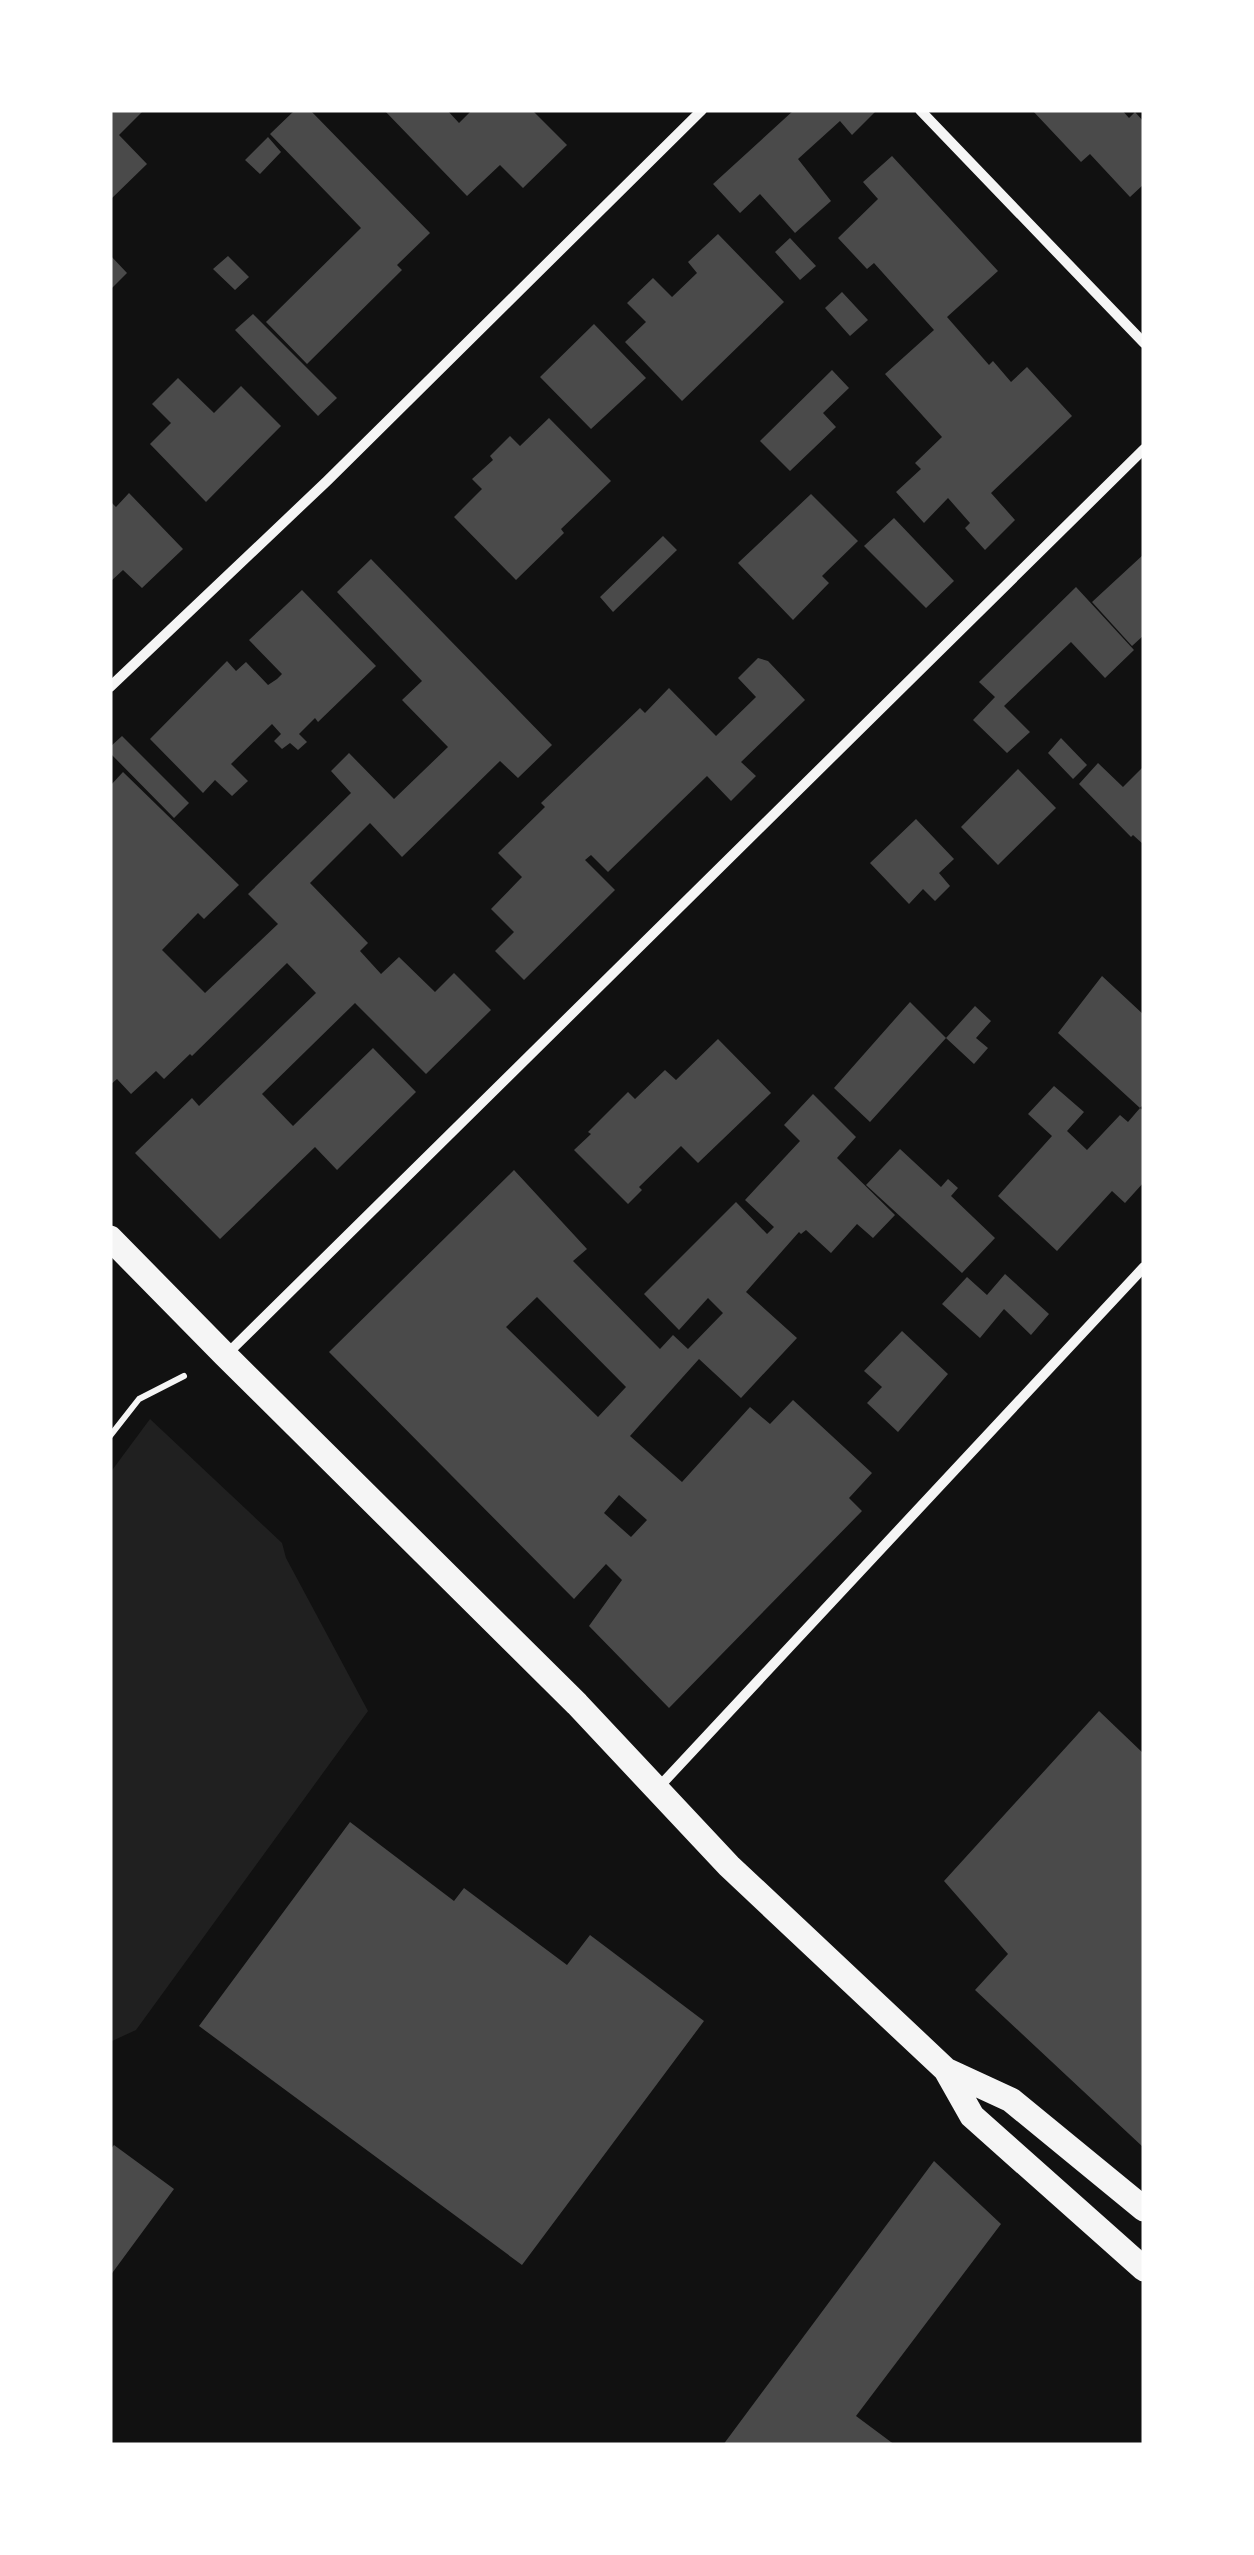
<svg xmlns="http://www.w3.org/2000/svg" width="1254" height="2555" font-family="'Fira Sans',sans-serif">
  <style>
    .green { fill: #202020 }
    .building { fill: #4a4a4a; fill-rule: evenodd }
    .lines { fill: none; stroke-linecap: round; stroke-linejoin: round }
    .path { stroke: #f5f5f5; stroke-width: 6 }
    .minor { stroke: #f5f5f5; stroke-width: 10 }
    .primary { stroke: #f5f5f5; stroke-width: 25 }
  </style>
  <rect width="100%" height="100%" fill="#111"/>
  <!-- green -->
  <path class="green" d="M150,1419l132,124 4,15 82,153 -232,319 -26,12v-569z"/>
  <!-- building -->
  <path class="building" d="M110,110h34l-25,25 28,29 -37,36z
    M295,110h15l120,123 -33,32 5,5 -95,94 -41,-42 95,-94 -91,-94z
    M384,110h63l12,13 13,-13h60l35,35 -44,43 -23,-23 -33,31z
    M794,110h83l-25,25 -12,-14 -42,38 33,42 -36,32 -35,-39 -20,19 -27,-29z
    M1032,110h90l7,8 6,-6 9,10v62l-14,13 -40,-43 -9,8z
    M268,137l13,15 -21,22 -15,-14z
    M892,156l106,115 -51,46 42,48 4,-4 18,21 16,-15 45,49 -81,77 24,27 -30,30 -20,-22 5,-5 -22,-25 -24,25 -28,-31 25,-23 -6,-6 27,-26 -57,-63 49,-44 -60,-67 -7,6 -29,-31 40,-39 -15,-17z
    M718,234l66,68 -102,99 -57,-59 21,-20 -19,-19 26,-25 19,19 25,-24 -9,-11z
    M790,238l26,28 -16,14 -25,-28z
    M110,255l17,18 -17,17z
    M228,256l21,21 -14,13 -22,-21z
    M842,292l26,28 -18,16 -25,-28z
    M253,314l84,84 -19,18 -83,-86z
    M594,324l52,54 -55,51 -51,-52z
    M832,370l17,18 -26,25 13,14 -46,44 -30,-30z
    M178,378l36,35 27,-27 40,40 -75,76 -56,-58 21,-21 -19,-19z
    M549,418l62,63 -50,48 3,4 -48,47 -62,-63 28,-28 -10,-10 21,-19 -3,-4 20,-20 10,10z
    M129,493l54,56 -41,39 -19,-18 -13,12v-81l6,6z
    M811,494l47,47 -36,35 7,7 -36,37 -55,-57z
    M894,518l60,63 -28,27 -62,-62z
    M663,536l14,14 -64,62 -13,-15z
    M1144,554v81l-12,11 -40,-44z
    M371,559l181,186 -34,33 -18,-17 -98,96 -32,-34 -60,60 58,60 -8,8 21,23 18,-17 36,35 19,-19 37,37 -65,64 -71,-71 -93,91 31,32 80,-78 43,44 -79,78 -22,-23 -95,92 -85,-86 57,-55 7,8 117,-113 -29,-30 -95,93 -2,-2 -26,25 -8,-8 -25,23 -14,-15 -7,6v-299l13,-14 116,113 -35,34 -6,-6 -36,37 43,43 73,-69 -30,-30 103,-101 -20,-22 18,-18 45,46 54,-52 -46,-47 20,-19 -85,-89z
    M1076,587l58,63 -29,28 -34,-36 -67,64 26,26 -23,21 -34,-33 22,-23 -16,-15z
    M302,590l74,76 -58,56 -3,-4 -16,16 8,8 -9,8 -8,-7 -8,6 -8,-8 7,-7 -9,-10 -41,40 17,17 -16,15 -17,-16 -12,13 -53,-54 77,-78 9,10 10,-9 22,23 9,-6 5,-5 -33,-34z
    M758,658l10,3 37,39 -64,62 15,14 -25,25 -24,-25 -99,96 -17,-17 -6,5 30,30 -91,90 -29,-29 19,-19 -23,-23 31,-32 -24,-24 47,-46 -4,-4 99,-95 5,5 24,-25 47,48 40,-39 -18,-19z
    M122,736l67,67 -15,15 -64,-65v-6z
    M1061,738l26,27 -14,14 -25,-26z
    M1098,763l25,24 21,-21v79l-11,-10 -2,2 -52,-53z
    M1018,769l38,39 -58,57 -37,-38z
    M916,819l38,40 -15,14 11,13 -15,15 -12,-12 -14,15 -39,-41z
    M1102,976l42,39v89l-4,4 -82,-75z
    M910,1002l36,36 -76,84 -36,-34z
    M975,1006l16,15 -15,17 12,10 -14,16 -28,-26z
    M718,1039l53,54 -73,70 -17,-17 -42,41 3,3 -14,14 -54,-54 17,-16 -3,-2 40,-40 7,7 30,-29 11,10z
    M1054,1086l30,26 -17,19 20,19 33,-35 8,7 12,-14 4,3v71l-19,21 -13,-12 -55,60 -59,-55 54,-60 -24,-22z
    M813,1094l43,43 -19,21 58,57 -22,23 -16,-14 -26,29 -25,-23 -5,4 -2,-2 -53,60 51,46 -56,60 -42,-39 -69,77 52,46 68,-75 20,17 23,-24 79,73 -23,25 13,13 -193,197 -80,-82 33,-46 -16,-16 -32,35 -245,-247 185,-182 73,79 -14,12 87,88 13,-14 15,14 35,-36 -15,-15 -29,32 -35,-36 92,-92 31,32 7,-7 -29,-27 55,-59 -16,-16zM537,1297l89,90 -28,30 -92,-90zM619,1495l28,25 -16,17 -27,-24z
    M900,1149l41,38 7,-8 10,9 -7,8 44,42 -33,35 -96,-88z
    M1005,1274l44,40 -18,21 -27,-26 -24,29 -38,-34 25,-27 20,18z
    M902,1331l46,43 -50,58 -31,-29 15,-16 -18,-16z
    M1099,1711l45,43v394l-169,-158 33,-36 -64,-73z
    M350,1822l104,79 10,-13 103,77 23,-30 114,86 -182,244 -323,-239z
    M114,2145l60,44 -64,87v-126z
    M934,2161l67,63 -145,192 39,29h-172z"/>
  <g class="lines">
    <!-- path -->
    <path class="path" d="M110,1436l29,-37 45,-23"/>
    <!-- minor -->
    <path class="minor" d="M920,110l224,233
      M110,687l217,-206 375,-371
      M226,1355l918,-906
      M658,1788l486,-521"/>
    <!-- primary -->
    <path class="primary" d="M110,1238l115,117 352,349 152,162 217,204 26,46 172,153
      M946,2070l65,30 133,109"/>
  </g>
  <!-- border -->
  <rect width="1254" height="2555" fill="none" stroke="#ffffff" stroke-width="225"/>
</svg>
